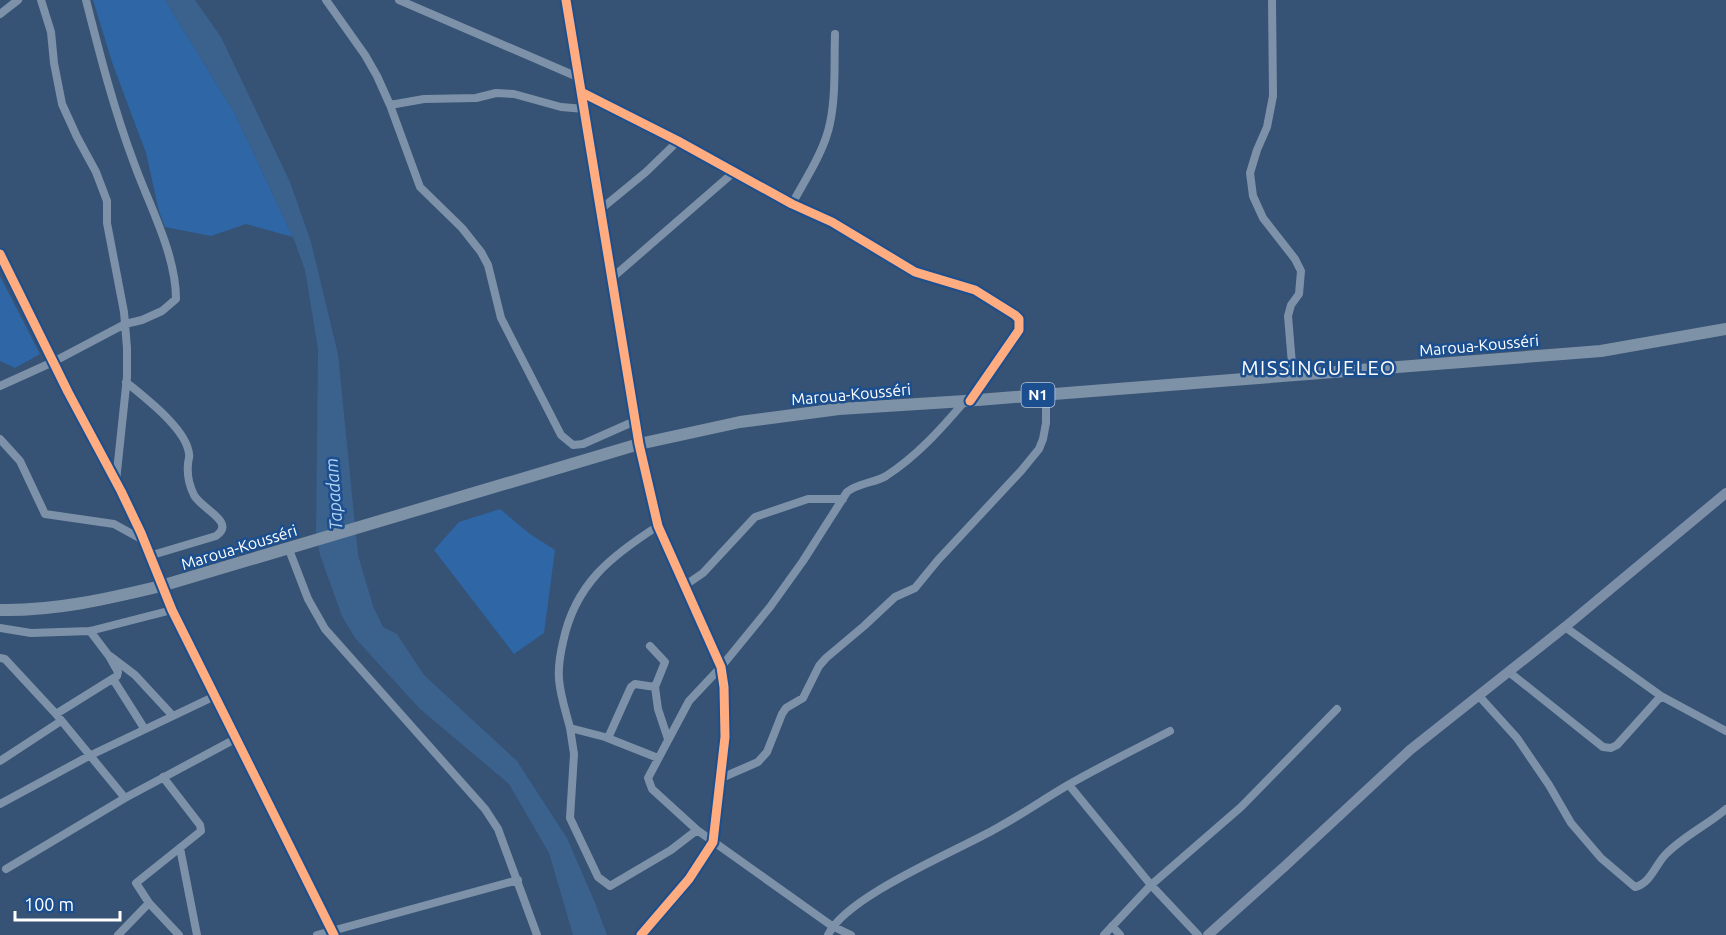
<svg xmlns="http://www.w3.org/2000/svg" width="1726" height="935" font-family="Ubuntu,sans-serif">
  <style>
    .green { fill: #2f66a5 }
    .water { fill: #3b618d }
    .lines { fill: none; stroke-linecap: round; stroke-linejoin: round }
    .minor { stroke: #7d92a8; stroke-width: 8 }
    .major { stroke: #7d8ea7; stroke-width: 10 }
    .highway { stroke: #7e92a7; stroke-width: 12 }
    .cycleway-casing { stroke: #1b4f8f; stroke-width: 13 }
    .cycleway { stroke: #ffac80; stroke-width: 9 }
    .labels { text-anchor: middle; stroke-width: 5; stroke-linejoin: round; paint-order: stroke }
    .shield { fill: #1b4f8f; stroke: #bbcadd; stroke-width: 1.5 }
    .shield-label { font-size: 15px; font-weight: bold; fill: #fff }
    .street-label { font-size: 16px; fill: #fff; stroke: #1b4f8f }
    .water-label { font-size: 18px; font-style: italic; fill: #b5d3f5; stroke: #1b4f8f }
    .quarter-label { font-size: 20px; letter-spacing: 1.5px; fill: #fff; stroke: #1b4f8f }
  </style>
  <rect width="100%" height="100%" fill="#365274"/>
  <!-- green -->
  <path class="green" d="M93,0h72l69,112 59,125 -47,-13 -35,12 -46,-9 -6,-16 -13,-58 -33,-88z
    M0,276l40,78 -25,14 -15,-7z
    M500,509l30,25 25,16 -11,83 -30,21 -80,-104 25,-28z"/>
  <!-- water -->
  <path class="water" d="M165,0h30l26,37 69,145 21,60 27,112 20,201 15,51 10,21 14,7 27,41 93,86 50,77 29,67 11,30h-34l-24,-82 -40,-69 -90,-76 -64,-70 -13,-22 -22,-61 -4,-22 2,-184 -13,-79 -12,-33 -59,-125z"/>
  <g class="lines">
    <!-- minor -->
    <path class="minor" d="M41,0l10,32 3,31 8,41 15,33 19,35 11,29v22l17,89 3,36v29l-11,104
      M326,0l39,55 12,21 13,29 30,82 42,41 19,24 7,13 13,53 60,117 12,10 10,-1 52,-23
      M399,0l181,78
      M566,0l73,444 19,82 63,141 3,20 1,50 -12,105 -24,37 -48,56
      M1272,0l1,96 -6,31 -10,23 -7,23 3,23 10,22 32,41 6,12 -2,23 -8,11 -3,11 5,60
      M0,14l18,-14
      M583,93l95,48 114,63 40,18 83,50 60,18 40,25 4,4v11l-49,71
      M390,105l34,-6 52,-1 20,-5 18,1 47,13 24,2
      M792,204c13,-24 33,-54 38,-81 6,-28 4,-59 5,-89
      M601,209l45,-37 32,-31
      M0,254l68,138 53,99 20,42 31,77 162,325
      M612,278l122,-106
      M126,382c18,15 61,47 63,72 1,3 -1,6 -1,10 -1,10 1,21 6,31 6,13 43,27 22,41l-67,20
      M0,386l53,-24 72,-38 17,-4 20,-9 14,-12c0,-45 -27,-94 -42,-136 -20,-53 -34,-108 -48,-163
      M0,439l20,22 25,53 69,10 29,16
      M288,547l20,52 17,30 160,180 13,20 39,106
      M684,586l19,-13 52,-56 53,-18h35
      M1565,627l96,69 65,35
      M0,628l31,5 59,-2 82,-21
      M650,646l15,16 -10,25 3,22 10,30
      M110,656l25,19 37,40
      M0,658l5,1 51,55 69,84
      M1509,672l94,75 8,1 6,-3 44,-49
      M113,679l31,49
      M1479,696l38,42 32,47 22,38 30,35 34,29c16,-4 20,-22 31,-33 18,-18 41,-29 60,-45
      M56,714l61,-38 1,-4 -9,-16 -19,-25
      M570,728c-4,-16 -10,-33 -11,-49 -1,-13 1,-24 4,-37 12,-58 48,-86 95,-116
      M608,738l23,-51 4,-3 20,3
      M658,758l-53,-21 -35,-9 4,26 -4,64 28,59 12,9 61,-36 26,-20
      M0,761l61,-40
      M163,777l37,48 1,6 -65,52 13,20 30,32
      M719,779l39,-17 9,-10 15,-38 4,-6 17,-10 16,-32 7,-8 38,-32 31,-29 20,-9 23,-28 83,-89 18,-22 4,-10 3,-16v-29
      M1069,785l82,100 47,50
      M0,804l89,-48 126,-60
      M180,848l17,87
      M6,869l119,-71 112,-60
      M1112,926l8,9
      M118,935l31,-32
      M317,935l201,-55
      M828,935c18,-39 129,-84 169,-107 24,-13 47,-29 71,-43 33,-19 68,-36 102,-54
      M851,935l-19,-9 -135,-96 -45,-41 -4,-11 41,-77 32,-34 49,-60 33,-46 44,-69c11,-9 27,-9 39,-16 31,-20 55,-47 79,-75
      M1104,935l47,-50 90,-78 96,-98"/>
    <!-- major -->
    <path class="major" d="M1208,935l76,-68 126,-117 155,-123 161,-134"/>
    <!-- highway -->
    <path class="highway" d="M0,610c55,1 107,-11 161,-24l478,-142 101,-22 99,-13 126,-8 636,-50 125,-22"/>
    <defs>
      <path id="cycleway" d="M566,0l73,444 19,82 63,141 3,20 1,50 -12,105 -24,37 -48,56
        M583,93l95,48 114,63 40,18 83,50 60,18 40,25 4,4v11l-49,71
        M0,254l68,138 53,99 20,42 31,77 162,325"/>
    </defs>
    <!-- cycleway casing -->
    <use href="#cycleway" class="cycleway-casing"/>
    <!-- cycleway -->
    <use href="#cycleway" class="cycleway"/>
  </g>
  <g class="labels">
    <!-- shield labels -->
    <rect class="shield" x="1021.5" y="383" width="33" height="24" rx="4.5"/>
    <g class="shield-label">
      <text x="1038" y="400">N1</text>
    </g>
    <!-- street labels -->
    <g class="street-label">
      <text transform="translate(1479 345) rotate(-5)" y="6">Maroua-Kousséri</text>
      <text transform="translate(851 394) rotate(-5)" y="6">Maroua-Kousséri</text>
      <text transform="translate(239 547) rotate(-17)" y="6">Maroua-Kousséri</text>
    </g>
    <!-- water labels -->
    <g class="water-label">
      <text transform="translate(334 494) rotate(-94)" y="6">Tapadam</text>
    </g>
    <!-- quarter labels -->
    <g class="quarter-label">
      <text x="1319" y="375">MISSINGUELEO</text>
    </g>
  </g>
  <!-- scale -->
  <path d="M15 911v9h105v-9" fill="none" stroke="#ffffff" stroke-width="3"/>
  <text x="24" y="911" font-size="18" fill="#ffffff" stroke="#1b4f8f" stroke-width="4.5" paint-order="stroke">100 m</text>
</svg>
